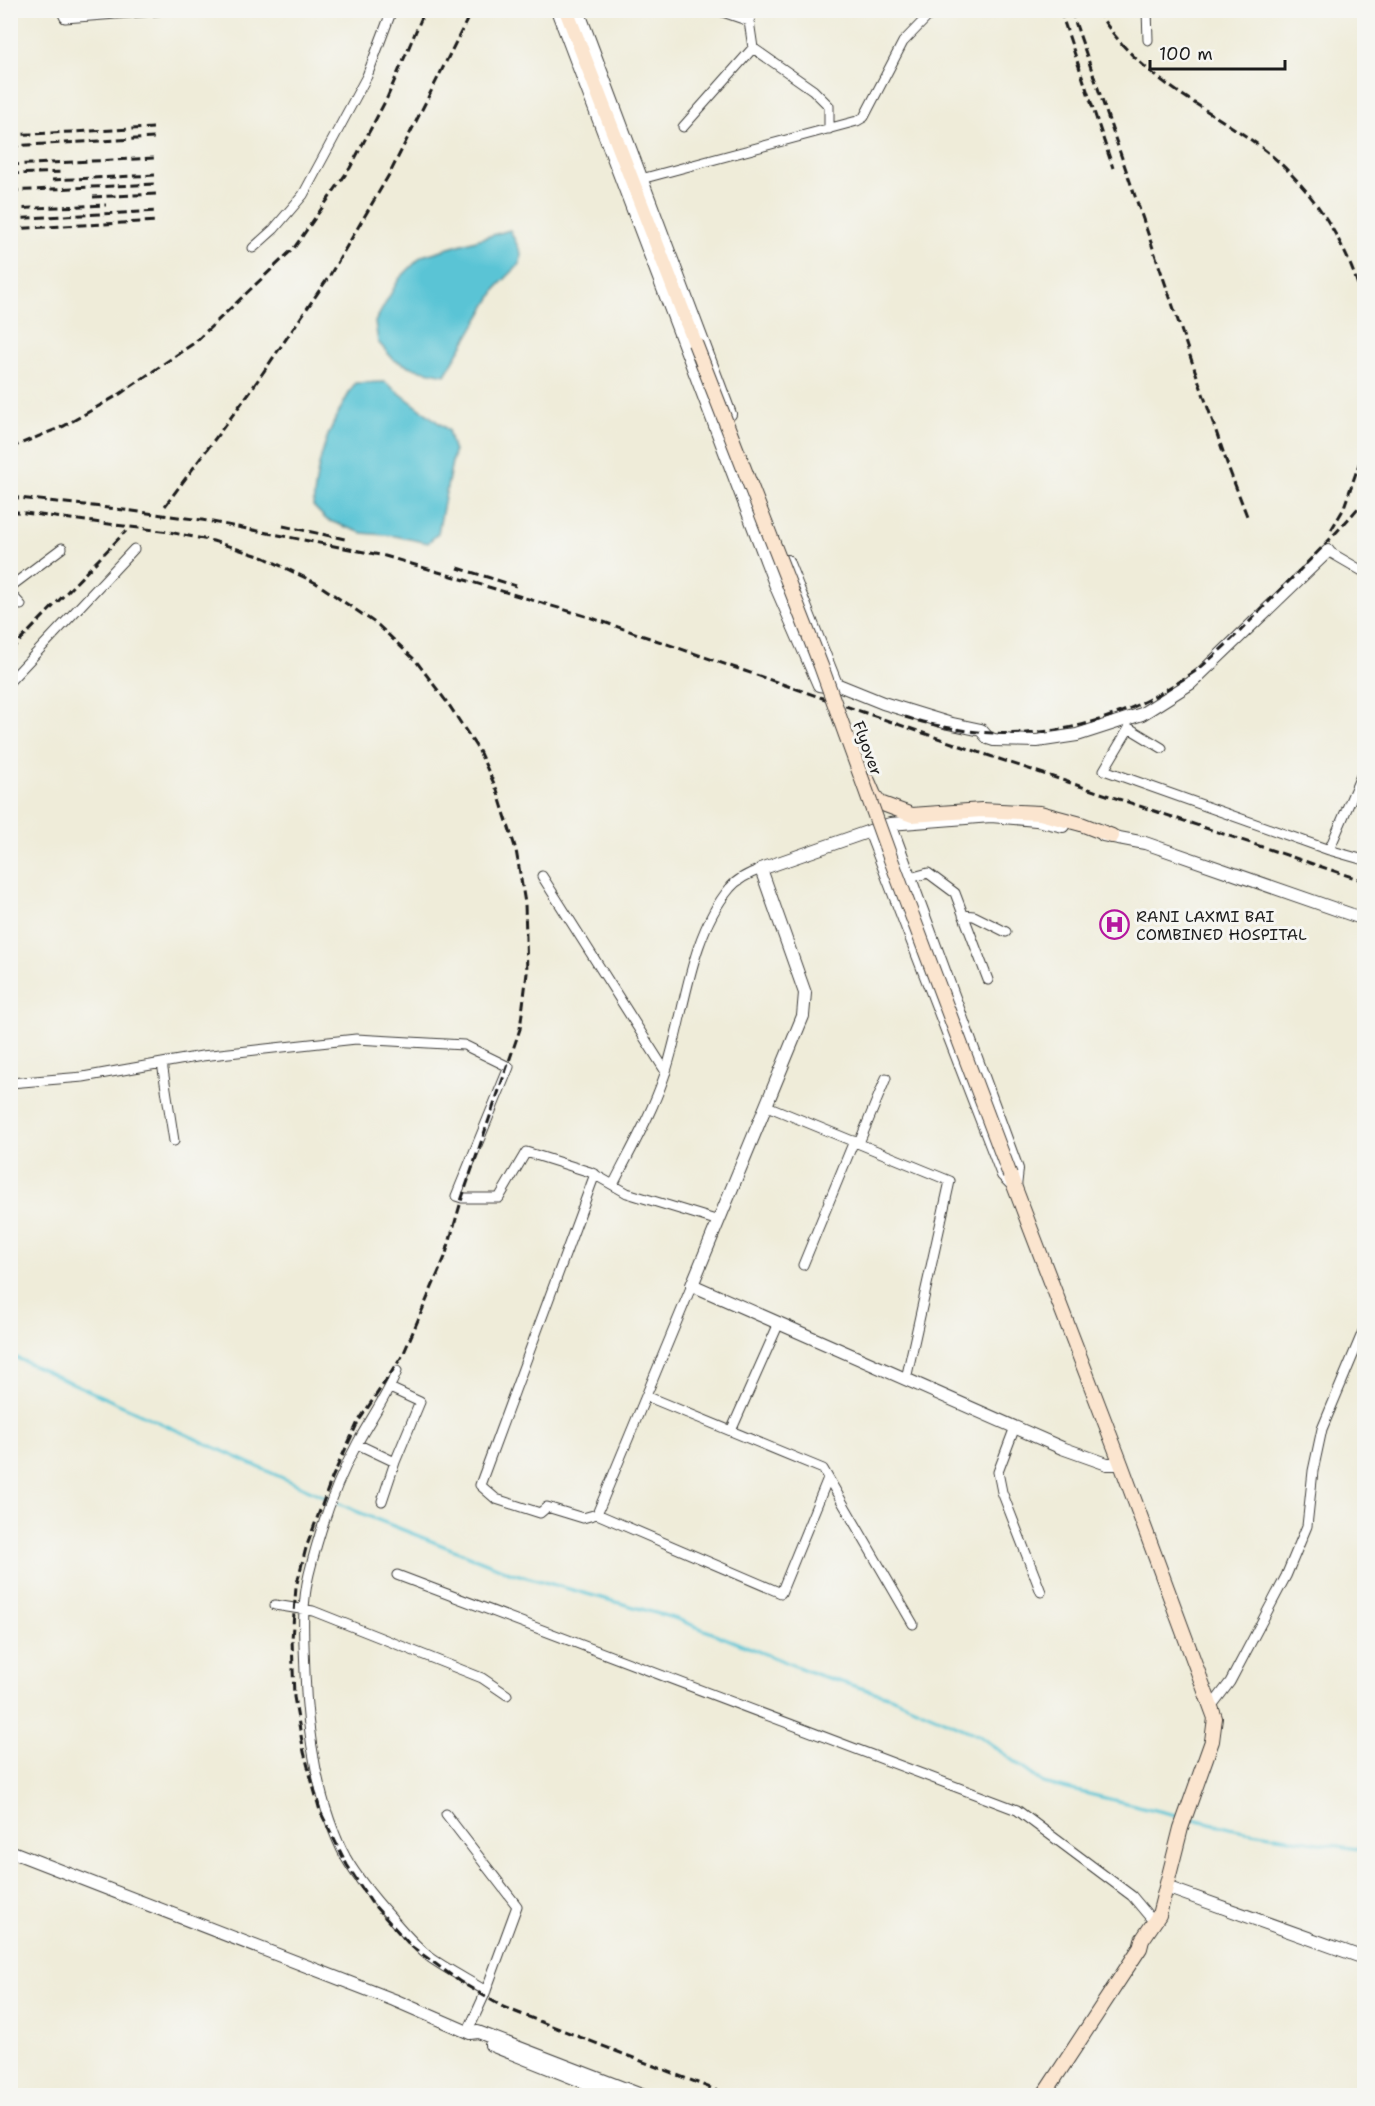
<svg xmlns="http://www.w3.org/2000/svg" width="1375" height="2106" font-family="'Shantell Sans',sans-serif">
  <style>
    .water { fill: #5ac4d5; stroke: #3b7078; stroke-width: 1.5 }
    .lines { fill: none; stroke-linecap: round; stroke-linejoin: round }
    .stream { stroke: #5ac4d5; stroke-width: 3 }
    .minor-casing { stroke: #3c3b38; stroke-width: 11 }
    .tertiary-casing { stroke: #3c3b38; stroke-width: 14 }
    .secondary-casing { stroke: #3c3b38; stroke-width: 16 }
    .minor { stroke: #fff; stroke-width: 9 }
    .tertiary { stroke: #fff; stroke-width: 12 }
    .secondary { stroke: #fbe5cf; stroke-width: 14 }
    .rail { stroke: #1c1c1c; stroke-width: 3; stroke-dasharray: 9 4.5; stroke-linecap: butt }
    .secondary-bridge-casing { stroke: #3c3b38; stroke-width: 16; stroke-linecap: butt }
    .secondary-bridge { stroke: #fbe5cf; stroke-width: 14 }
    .labels { text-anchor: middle; stroke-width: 6; stroke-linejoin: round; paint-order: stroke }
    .street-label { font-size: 16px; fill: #1c1c1c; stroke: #f6f6f2 }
    .poi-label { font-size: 16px; fill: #1c1c1c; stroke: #f6f6f2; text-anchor: start }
  </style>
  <rect width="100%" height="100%" fill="#f6f6f2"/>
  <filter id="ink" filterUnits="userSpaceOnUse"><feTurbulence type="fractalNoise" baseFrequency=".0167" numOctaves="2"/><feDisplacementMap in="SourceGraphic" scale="12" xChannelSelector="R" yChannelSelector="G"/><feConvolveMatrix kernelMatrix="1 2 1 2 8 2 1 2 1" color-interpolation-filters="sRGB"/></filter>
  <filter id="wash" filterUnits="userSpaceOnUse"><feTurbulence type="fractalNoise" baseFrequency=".008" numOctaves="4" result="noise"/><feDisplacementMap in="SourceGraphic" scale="24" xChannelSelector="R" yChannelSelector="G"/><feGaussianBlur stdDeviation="1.35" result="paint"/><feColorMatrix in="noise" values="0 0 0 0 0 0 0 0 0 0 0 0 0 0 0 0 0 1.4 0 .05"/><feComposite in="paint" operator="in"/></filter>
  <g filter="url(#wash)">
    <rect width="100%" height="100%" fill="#efecd9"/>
    <!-- water -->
    <path class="water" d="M510,230l11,23 -1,11 -22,22 -53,89 -29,-6 -22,-9 -16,-18 -3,-20 24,-43 23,-23z
      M385,382l63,48 6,22 -16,81 -10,10 -33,-7 -33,-3 -35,-13 -14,-14c5,-54 15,-77 42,-123z"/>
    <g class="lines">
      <!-- stream -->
      <path class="stream" d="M10,1355l348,157 154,61 165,46 141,56 73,22 89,39 63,47 137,33
        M1189,1818l50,12 125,20"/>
    </g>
  </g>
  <g filter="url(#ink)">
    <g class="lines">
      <defs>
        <path id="minor" d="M61,10l4,8 102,-8
          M717,10l32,11
          M752,10l-3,11 4,27 60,42 16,16v23
          M1147,10l1,30
          M683,127l70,-79
          M641,179l216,-58 7,-4 39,-75 31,-32
          M253,248l21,-19 29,-34 64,-119 25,-66
          M1328,551l36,21
          M10,587l52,-39
          M10,593l11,12
          M10,681l124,-132
          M1162,748l-33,-20 -25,42 225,80 35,-81
          M1329,850l35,10
          M542,876l124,196
          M910,878l18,-5 27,20 33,87
          M963,915l11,1 32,16
          M162,1063l12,78
          M10,1083l73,-6 119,-21 154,-17 108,6 45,22 -53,129 6,2h37l27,-46 64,20 37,21 92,28
          M767,1106l183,75 -44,198
          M859,1143l27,-65
          M595,1174l-115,311 16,14 44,14 7,-6 36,11 14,-4 184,79 47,-115
          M613,1185c18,-36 38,-70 51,-108 21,-60 24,-139 66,-189 8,-10 20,-15 31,-19
          M803,1265l51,-124
          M397,1371c-10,25 -26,47 -39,71 -22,40 -38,87 -49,132 -8,32 -5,66 -4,99 2,59 13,133 41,185 12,21 28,40 44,58 12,14 26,31 41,42 17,12 37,22 55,33
          M646,1396l177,73 90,155
          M1015,1427l-17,45 4,20 39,100
          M731,1431l48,-108
          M357,1444l38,18
          M382,1501l13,-39 25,-60 -30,-14
          M597,1514l95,-229
          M397,1575l620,235 115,86 21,25
          M275,1605l38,6 169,67 25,17
          M1211,1707l19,-25 56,-106 21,-50 6,-55 9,-42 42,-100
          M446,1814l71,92 -33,90 -16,35"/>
        <path id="tertiary" d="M557,10l220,579 42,96 13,2 4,-3 -49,-123
          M578,10l152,404
          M836,684l47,19 65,20 33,7 7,8 6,2 43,1 40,-6 65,-21 49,-31 137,-132
          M890,824l127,345 -2,18
          M1063,826l-27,-6 -45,-4 -101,8 -129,45 44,124 -2,23 -111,269 370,163 45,16h14
          M870,831l133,344 11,11
          M1103,835l42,8 219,76
          M10,1851l384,149 76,33 8,-1 166,64
          M1166,1887l198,71
          M491,2045l128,51"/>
        <path id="secondary" d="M566,10l129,333
          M868,781l6,14 6,8 32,12 70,-5 58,3 41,11 31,12
          M1010,1175l111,289 94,254 -3,23 -31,87 -22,87 -17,25 -2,8 -97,148"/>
      </defs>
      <!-- minor casing -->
      <use href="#minor" class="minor-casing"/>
      <!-- tertiary casing -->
      <use href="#tertiary" class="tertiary-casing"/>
      <!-- secondary casing -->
      <use href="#secondary" class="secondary-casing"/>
      <!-- minor -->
      <use href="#minor" class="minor"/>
      <!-- tertiary -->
      <use href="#tertiary" class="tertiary"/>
      <!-- secondary -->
      <use href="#secondary" class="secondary"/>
      <!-- rail -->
      <path class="rail" d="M1060,10l53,158
        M1071,10l158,459 18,47
        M1097,10c41,68 100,91 160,134 52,38 92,100 107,162
        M10,135l143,-7
        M10,146l144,-8
        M10,165l145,-7
        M10,174l54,-2
        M52,180l103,-5
        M10,191l146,-7
        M93,197l63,-3
        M10,209l96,-4
        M10,219l147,-8
        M10,229l148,-8
        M10,448l54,-22 56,-32 74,-51 100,-95 56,-80 37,-70 38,-88
        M10,497l75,8 117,15 183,36 207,62 386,134 386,129
        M165,506l84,-113 81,-118 60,-102 82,-163
        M10,511l159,21 44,9 52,17 51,25 62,42 38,36 33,44 30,46 18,39 19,60 9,53 2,70 -7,56 -58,169 -17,59 -42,98 -45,67 -26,56 -26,70 -10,39 -4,52 2,58 10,55 16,59 27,54 24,37 40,44 48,35 44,26 228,89
        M283,526l62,13
        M1331,530l12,-20 21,-60
        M458,568l58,18
        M10,651l116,-120
        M905,717c94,29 186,21 270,-33 9,-6 19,-11 27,-18 28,-23 53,-50 78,-76 29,-29 58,-58 84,-89"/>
      <defs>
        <path id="secondary-bridge" d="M695,343l126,323 69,191 120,318"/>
      </defs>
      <!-- secondary-bridge casing -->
      <use href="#secondary-bridge" class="secondary-bridge-casing"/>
      <!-- secondary-bridge -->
      <use href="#secondary-bridge" class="secondary-bridge"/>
    </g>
  </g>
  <!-- icons -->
  <defs>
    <symbol id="hospital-ring" viewBox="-11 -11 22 22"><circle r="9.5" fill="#f6f6f2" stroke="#b5179e" stroke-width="1.5"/><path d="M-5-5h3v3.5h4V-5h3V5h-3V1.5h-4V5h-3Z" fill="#b5179e"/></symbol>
  </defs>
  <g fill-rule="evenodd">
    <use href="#hospital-ring" x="1098" y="908" width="33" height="33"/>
  </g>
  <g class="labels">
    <!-- street labels -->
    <g class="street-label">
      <text transform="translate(868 748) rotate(70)" y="6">Flyover</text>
    </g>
    <!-- poi labels -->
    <g class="poi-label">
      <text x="1136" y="922">RANI LAXMI BAI<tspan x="1136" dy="18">COMBINED HOSPITAL</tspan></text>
    </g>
  </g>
  <!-- margin -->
  <rect width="1375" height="2106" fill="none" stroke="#f6f6f2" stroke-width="36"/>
  <!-- scale -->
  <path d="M1150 60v9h135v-9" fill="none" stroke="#1c1c1c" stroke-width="3"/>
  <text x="1159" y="60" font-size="18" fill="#1c1c1c" stroke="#f6f6f2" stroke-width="4.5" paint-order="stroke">100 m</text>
</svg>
